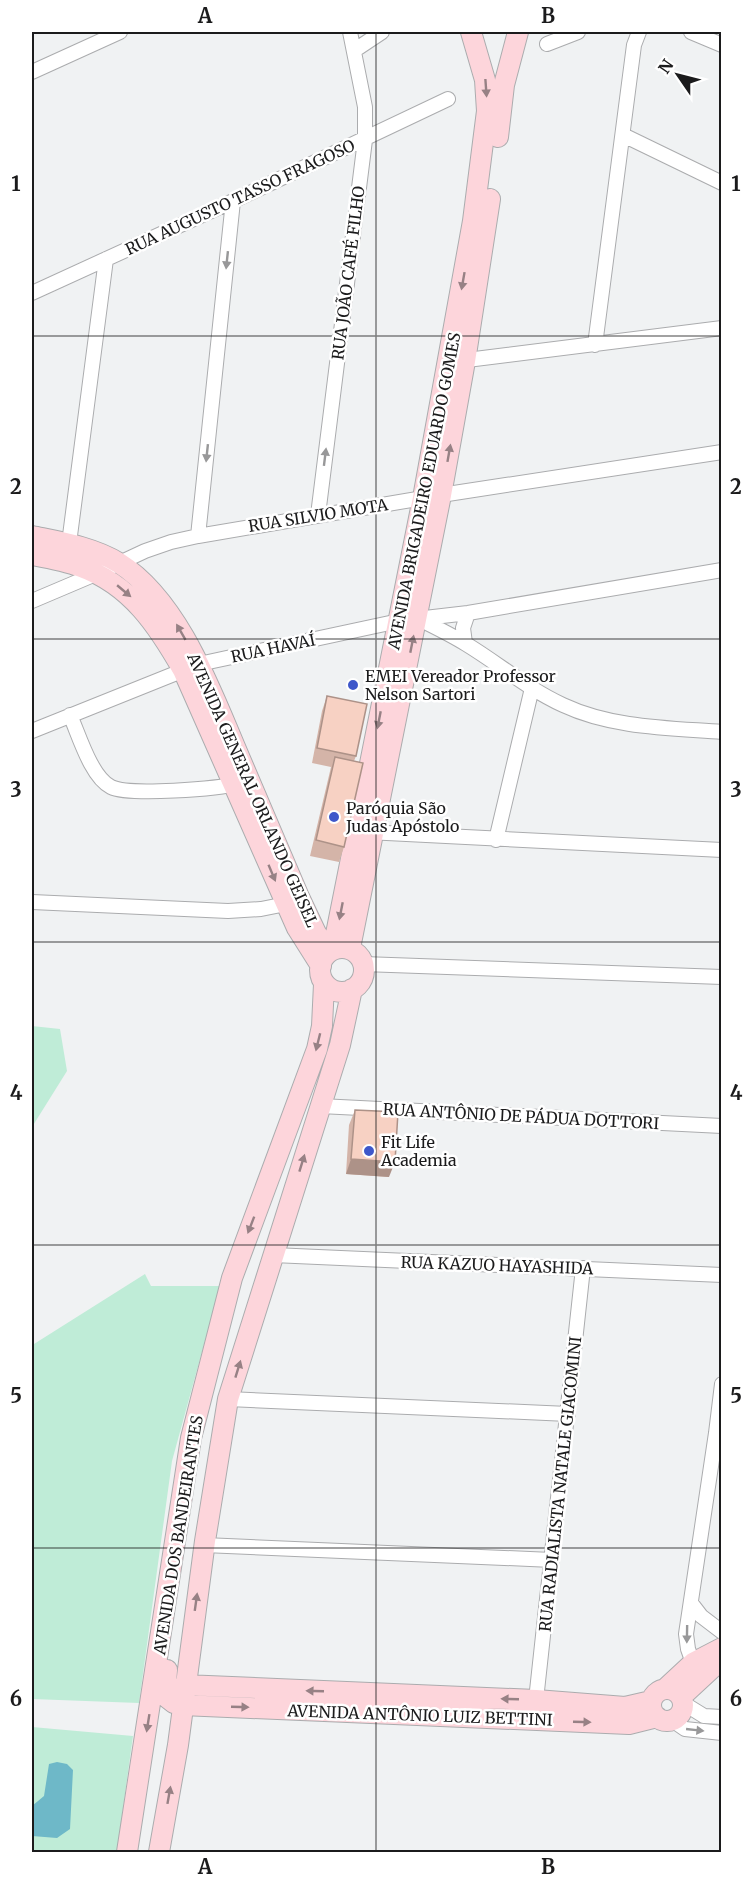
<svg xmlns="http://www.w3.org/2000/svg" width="753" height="1884" font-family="Merriweather,serif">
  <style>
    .green { fill: #bfecd7 }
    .water { fill: #6eb8c8 }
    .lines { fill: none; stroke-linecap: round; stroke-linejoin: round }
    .street-casing { stroke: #abacae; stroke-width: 16 }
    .secondary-casing { stroke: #abacae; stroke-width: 22 }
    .street { stroke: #fff; stroke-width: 14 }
    .secondary { stroke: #fdd5db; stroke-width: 20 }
    .wall { fill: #d4b4a8 }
    .shaded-wall { fill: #ad9288 }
    .building { fill: #f7d1c3; stroke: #ad9288; stroke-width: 1.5 }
    .oneway { fill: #978185 }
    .oneway2 { fill: #989899 }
    .grid { fill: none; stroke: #1b1b1c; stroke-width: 1.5; stroke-opacity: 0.55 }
    .poi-dot { fill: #3e57ca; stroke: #fff; stroke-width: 2 }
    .labels { text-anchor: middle; stroke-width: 5; stroke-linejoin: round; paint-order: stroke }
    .street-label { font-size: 16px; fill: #1b1b1c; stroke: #fff }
    .poi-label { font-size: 16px; fill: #1b1b1c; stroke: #fff; text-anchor: start }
    .neatline { fill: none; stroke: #1b1b1c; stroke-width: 2 }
    .grid-label { font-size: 20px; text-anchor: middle; font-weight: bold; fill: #1b1b1c }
  </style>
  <rect width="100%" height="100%" fill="#f0f2f3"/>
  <!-- green -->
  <path class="green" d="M32,1026l28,3 7,42 -35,56z
    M145,1274l6,12h69l-48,175 -33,242 -107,-4v-358l2,3z
    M32,1727l101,9 -16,116h-85z"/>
  <!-- water -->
  <path class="water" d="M57,1762l10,2 6,6 -3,59 -13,9 -25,-2v-30l12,-10 5,-32z"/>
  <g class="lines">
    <defs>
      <path id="street" d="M691,32l31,13
        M547,44l31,-12
        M355,50l27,-18
        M32,72l88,-40
        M623,135l99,48
        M32,293l201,-92 215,-102
        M595,345l39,-300 5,-13
        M459,361l263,-33
        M318,515l47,-375v-33l-15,-75
        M198,536l35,-335
        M68,551l38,-292
        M32,601l66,-28 47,-22 26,-9 27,-6 243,-41 281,-43
        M417,618c16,8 33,16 49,26 33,20 62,45 97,61 49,23 106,23 159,27
        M465,643l-2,-15 5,-15
        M70,715c9,20 21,62 41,72 18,9 107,2 129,-4
        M32,731l167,-67 200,-43 69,-8 254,-43
        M367,832l355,18
        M496,840l36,-152
        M32,902l196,9 33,-2 25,-5
        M363,964l359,13
        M320,1106l402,20
        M273,1255l449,20
        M228,1399l340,15
        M204,1545l348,15
        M691,1603l10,13 21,16
        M693,1663l-5,-14 -2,-15 30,-201 6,-49
        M536,1700l47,-432
        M683,1703l21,13 18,1
        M672,1720l13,9 37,4"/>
      <path id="secondary" d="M498,137l6,-52 14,-53
        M32,536c29,6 61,11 87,27 60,38 92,128 119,191 20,48 41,95 61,143l17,36 13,18
        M32,555c16,3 33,6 49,12 50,18 77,59 102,103l114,258 24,38
        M320 970a22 22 0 1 1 44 0a22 22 0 1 1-44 0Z
        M350,948l91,-453 24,-134 25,-162
        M333,949l90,-451 50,-277 14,-110 -2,-31 -14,-48
        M167,1670l-2,26 9,7 8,2 447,19 28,-7
        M184,1685l352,15 89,7 26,-6
        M665,1689l28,-26 29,-15
        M651 1705a16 16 0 1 1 32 0a16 16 0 1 1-32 0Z
        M681,1697l41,-38
        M127,1852l64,-414 41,-160 85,-229 5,-23 2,-42
        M159,1852l19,-107 27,-204 23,-142 112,-354 12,-56"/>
    </defs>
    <!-- street casing -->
    <use href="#street" class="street-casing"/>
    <!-- secondary casing -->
    <use href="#secondary" class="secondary-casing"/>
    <!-- street -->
    <use href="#street" class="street"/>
    <!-- secondary -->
    <use href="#secondary" class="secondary"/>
  </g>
  <!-- wall -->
  <path class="wall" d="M327,696l29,60 -2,5 -10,86 -5,15 -29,-6 21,-89 -19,-4 10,-52z
    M355,1110l34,67 -43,-3 3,-49z"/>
  <!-- shaded-wall -->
  <path class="shaded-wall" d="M351,1159l44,3 -6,15 -43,-3z"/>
  <!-- building -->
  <path class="building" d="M327,696l40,8 -11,52 -39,-8z
    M335,757l28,6 -19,84 -28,-7z
    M355,1110l43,2 -3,50 -44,-3z"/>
  <!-- one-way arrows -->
  <defs><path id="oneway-solid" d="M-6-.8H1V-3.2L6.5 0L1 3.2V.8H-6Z" transform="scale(1.5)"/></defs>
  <g class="oneway">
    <use href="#oneway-solid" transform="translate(486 88) rotate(86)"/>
    <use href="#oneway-solid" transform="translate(463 281) rotate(100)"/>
    <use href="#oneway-solid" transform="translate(449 453) rotate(-80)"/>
    <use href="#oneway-solid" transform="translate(124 591) rotate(40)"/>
    <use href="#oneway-solid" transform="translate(181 632) rotate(-120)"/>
    <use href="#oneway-solid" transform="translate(412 644) rotate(-79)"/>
    <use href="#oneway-solid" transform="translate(379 720) rotate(101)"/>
    <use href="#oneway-solid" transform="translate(272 873) rotate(67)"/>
    <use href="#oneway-solid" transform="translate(341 911) rotate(101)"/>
    <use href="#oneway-solid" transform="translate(318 1042) rotate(104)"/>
    <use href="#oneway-solid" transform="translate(302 1163) rotate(-73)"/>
    <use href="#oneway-solid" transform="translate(251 1225) rotate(111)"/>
    <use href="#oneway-solid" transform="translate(238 1369) rotate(-73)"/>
    <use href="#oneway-solid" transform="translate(196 1602) rotate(-82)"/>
    <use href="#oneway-solid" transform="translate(315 1691) rotate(-178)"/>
    <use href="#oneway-solid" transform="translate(510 1699) rotate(-178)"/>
    <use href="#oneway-solid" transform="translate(240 1707) rotate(2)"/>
    <use href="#oneway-solid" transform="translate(582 1722) rotate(2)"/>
    <use href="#oneway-solid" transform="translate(148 1723) rotate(99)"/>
    <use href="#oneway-solid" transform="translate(169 1795) rotate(-80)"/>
  </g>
  <g class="oneway2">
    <use href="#oneway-solid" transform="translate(227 260) rotate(96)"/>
    <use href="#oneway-solid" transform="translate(207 453) rotate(96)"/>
    <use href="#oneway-solid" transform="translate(325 457) rotate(-83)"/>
    <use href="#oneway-solid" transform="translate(687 1634) rotate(91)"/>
    <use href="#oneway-solid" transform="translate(695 1730) rotate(6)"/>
  </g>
  <!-- grid -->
  <path class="grid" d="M376,32v1820M32,336h690M32,639h690M32,942h690M32,1245h690M32,1548h690"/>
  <!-- markers -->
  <g class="poi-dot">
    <circle cx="353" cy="685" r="6"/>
    <circle cx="334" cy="817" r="6"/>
    <circle cx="369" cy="1151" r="6"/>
  </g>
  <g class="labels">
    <!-- street labels -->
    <g class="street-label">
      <text transform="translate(240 197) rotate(-25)" y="6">RUA AUGUSTO TASSO FRAGOSO</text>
      <text transform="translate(348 273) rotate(-83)" y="6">RUA JOÃO CAFÉ FILHO</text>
      <text transform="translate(424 491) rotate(-79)" y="6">AVENIDA BRIGADEIRO EDUARDO GOMES</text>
      <text transform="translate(318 515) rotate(-9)" y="6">RUA SILVIO MOTA</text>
      <text transform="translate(273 648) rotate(-12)" y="6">RUA HAVAÍ</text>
      <text transform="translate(253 790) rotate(66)" y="6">AVENIDA GENERAL ORLANDO GEISEL</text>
      <text transform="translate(521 1116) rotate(3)" y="6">RUA ANTÔNIO DE PÁDUA DOTTORI</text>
      <text transform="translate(497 1265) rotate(2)" y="6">RUA KAZUO HAYASHIDA</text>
      <text transform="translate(560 1484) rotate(-84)" y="6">RUA RADIALISTA NATALE GIACOMINI</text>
      <text transform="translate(178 1535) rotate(-81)" y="6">AVENIDA DOS BANDEIRANTES</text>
      <text transform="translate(420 1715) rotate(2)" y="6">AVENIDA ANTÔNIO LUIZ BETTINI</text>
    </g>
    <!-- poi labels -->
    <g class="poi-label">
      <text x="365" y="682">EMEI Vereador Professor<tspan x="365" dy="18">Nelson Sartori</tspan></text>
      <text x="346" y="814">Paróquia São<tspan x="346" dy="18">Judas Apóstolo</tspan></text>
      <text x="381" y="1148">Fit Life<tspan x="381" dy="18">Academia</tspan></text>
    </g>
  </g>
  <!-- border -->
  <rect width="753" height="1884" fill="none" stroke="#ffffff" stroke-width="66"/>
  <!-- north arrow -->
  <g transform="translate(678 75) rotate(305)" stroke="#ffffff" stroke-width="4.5" paint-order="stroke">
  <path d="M0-4.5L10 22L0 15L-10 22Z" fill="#1b1b1c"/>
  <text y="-9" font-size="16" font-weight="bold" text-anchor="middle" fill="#1b1b1c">N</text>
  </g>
  <rect x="33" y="33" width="687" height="1818" class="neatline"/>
  <g class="grid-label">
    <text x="205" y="23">A</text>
    <text x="548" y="23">B</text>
    <text x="16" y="191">1</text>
    <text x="736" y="191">1</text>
    <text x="16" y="494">2</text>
    <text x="736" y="494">2</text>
    <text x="16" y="797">3</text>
    <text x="736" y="797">3</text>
    <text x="16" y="1100">4</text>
    <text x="736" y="1100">4</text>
    <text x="16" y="1403">5</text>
    <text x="736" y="1403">5</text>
    <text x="16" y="1706">6</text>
    <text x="736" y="1706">6</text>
    <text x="205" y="1874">A</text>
    <text x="548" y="1874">B</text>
  </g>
</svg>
